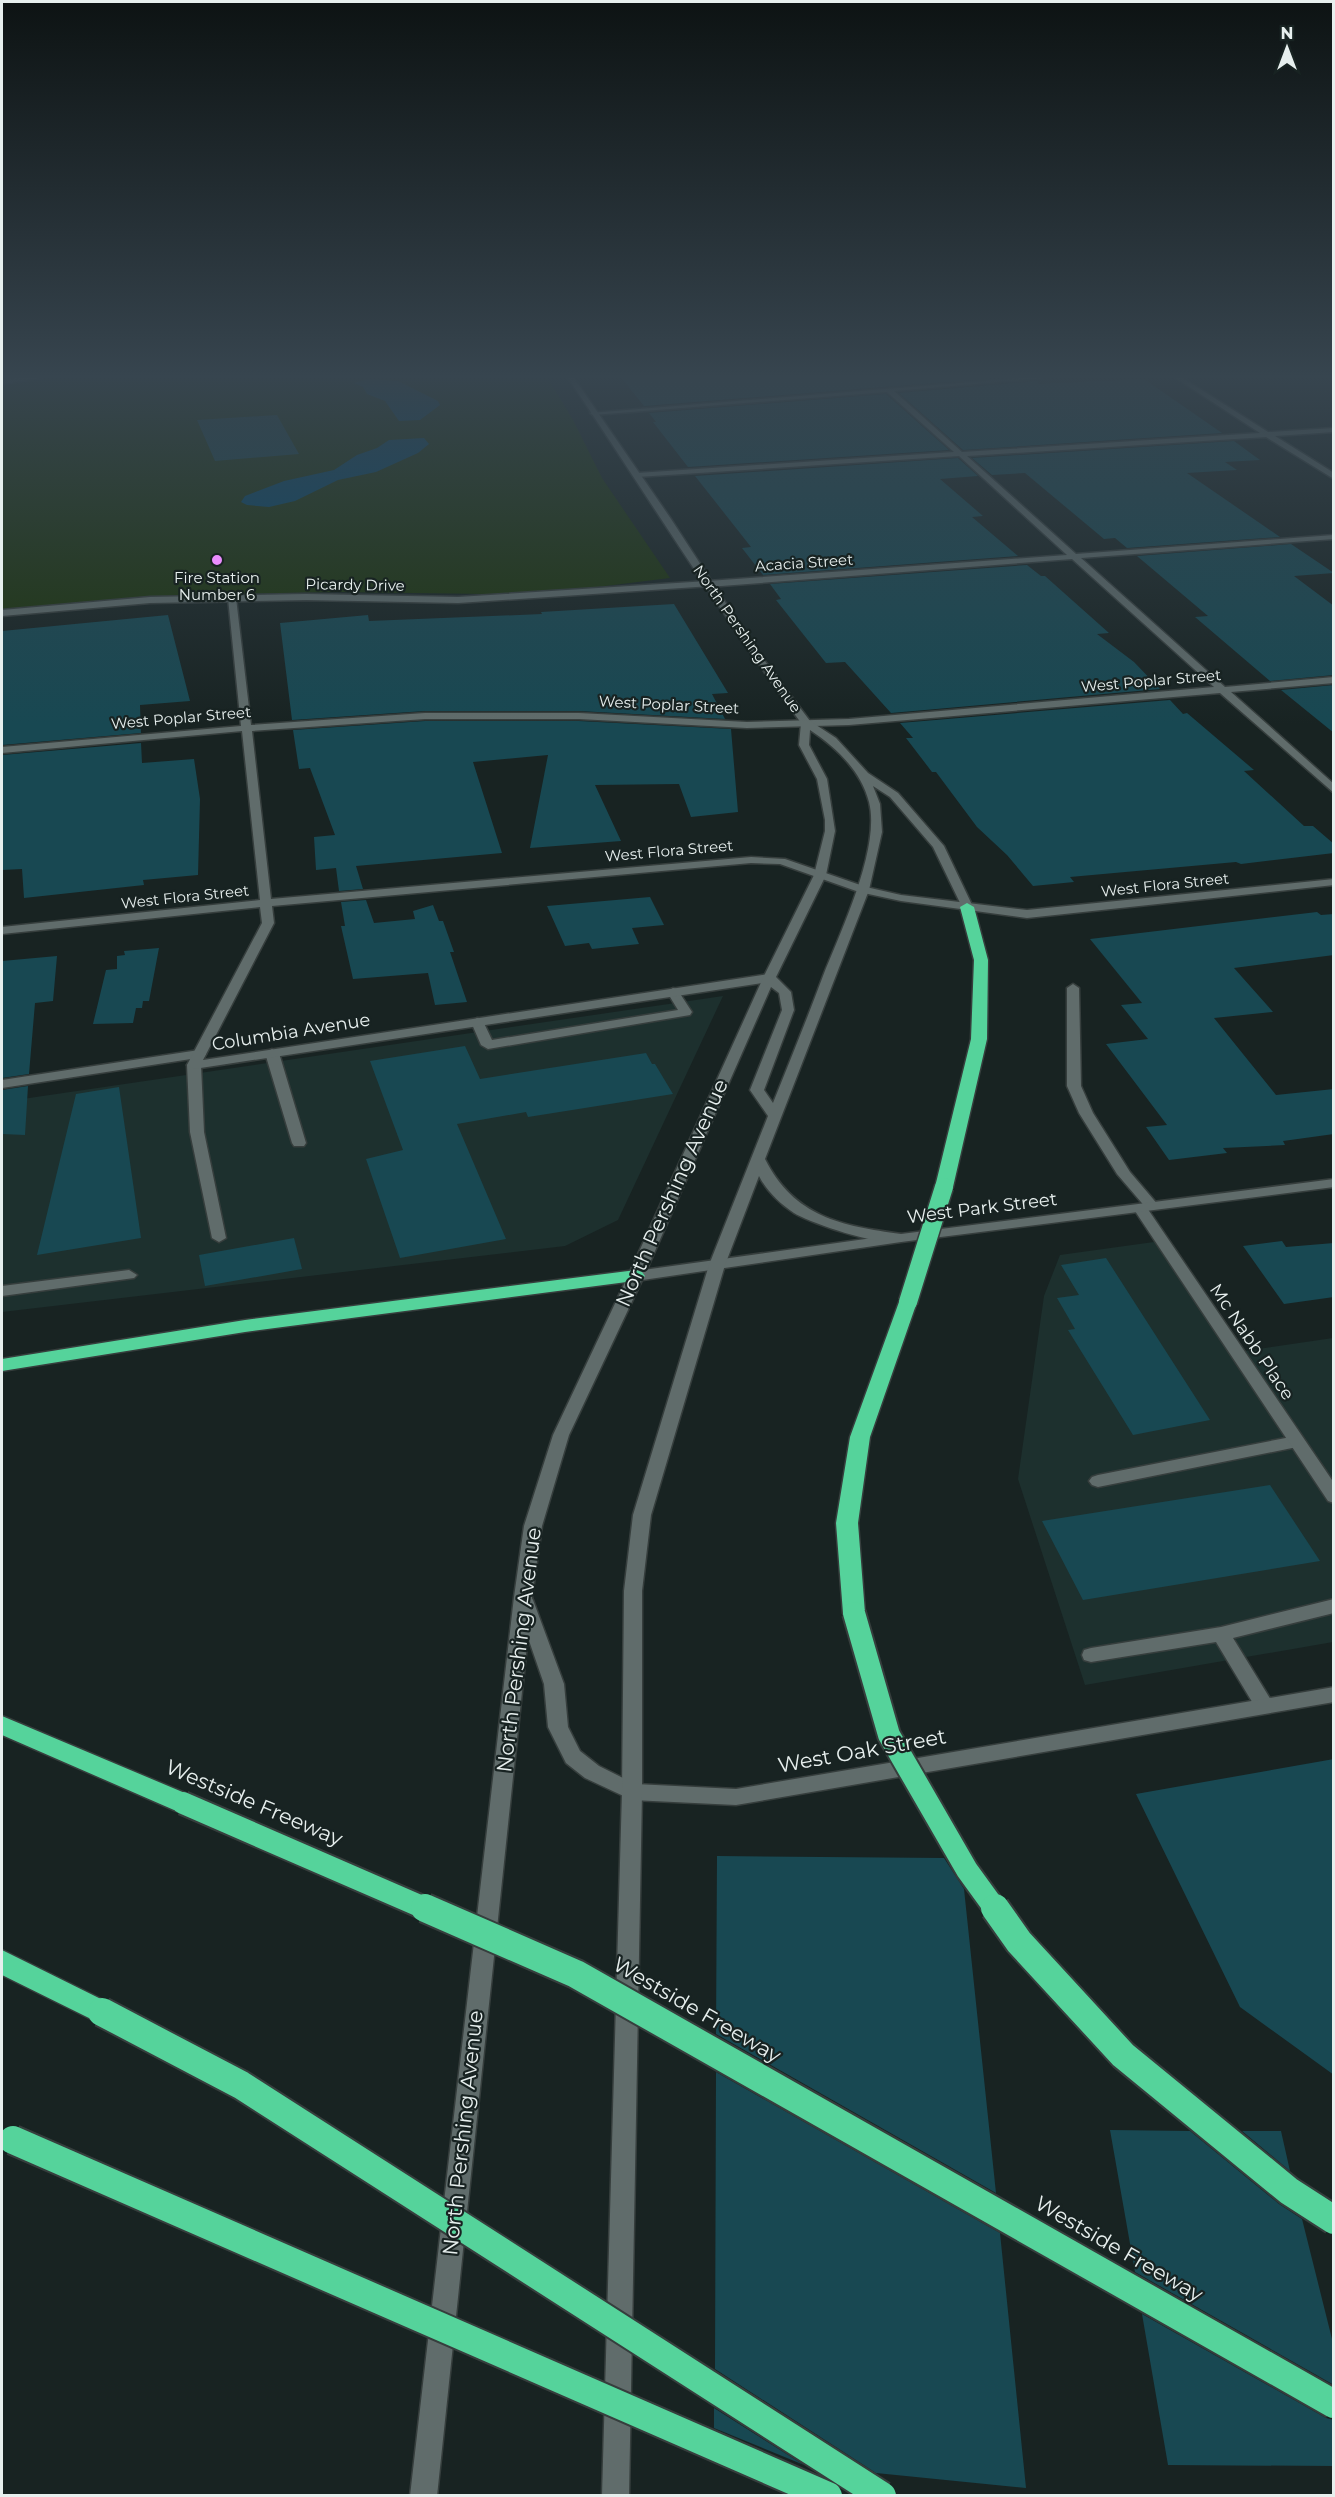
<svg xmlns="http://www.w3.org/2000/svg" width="1335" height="2497" font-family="Montserrat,sans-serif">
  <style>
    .built { fill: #1d302e }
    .green { fill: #1c340b }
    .water { fill: #00486e }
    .building { fill: #184852 }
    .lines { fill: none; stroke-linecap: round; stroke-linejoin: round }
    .service-casing { stroke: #363e3d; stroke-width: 3 }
    .minor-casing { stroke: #363e3d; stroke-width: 3 }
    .tertiary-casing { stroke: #363e3d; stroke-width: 3 }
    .secondary-casing { stroke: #363e3d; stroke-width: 3 }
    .motorway-casing { stroke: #363e3d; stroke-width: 3 }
    .service { fill: #606c6b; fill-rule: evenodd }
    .minor { fill: #606c6b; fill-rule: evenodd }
    .tertiary { fill: #606c6b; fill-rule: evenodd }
    .secondary { fill: #606c6b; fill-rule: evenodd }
    .motorway { fill: #55d39b; fill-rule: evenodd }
    .motorway-bridge-far2-casing { stroke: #363e3d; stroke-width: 21; stroke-linecap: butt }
    .motorway-bridge-far1-casing { stroke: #363e3d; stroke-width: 26; stroke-linecap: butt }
    .motorway-bridge-casing { stroke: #363e3d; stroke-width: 32; stroke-linecap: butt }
    .motorway-bridge-far2 { stroke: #55d39b; stroke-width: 18 }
    .motorway-bridge-far1 { stroke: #55d39b; stroke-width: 22 }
    .motorway-bridge { stroke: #55d39b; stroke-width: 28 }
    .poi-dot { fill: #ea8dfd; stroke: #182322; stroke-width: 2 }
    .labels { text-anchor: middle; stroke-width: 4.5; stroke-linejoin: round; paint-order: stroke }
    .far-street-label { font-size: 15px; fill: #e7efee; stroke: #182322 }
    .far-poi-label { font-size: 15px; fill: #e7efee; stroke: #182322 }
    .street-label { font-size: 18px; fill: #e7efee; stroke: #182322 }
    .near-street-label { font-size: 21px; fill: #e7efee; stroke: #182322 }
  </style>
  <rect width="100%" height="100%" fill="#182322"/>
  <!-- built -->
  <path class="built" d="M723,996l-105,224 -53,26 -563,66v-210z
    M1161,1241l77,111 95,-14v304l-248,43 -67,-206 26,-183 16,-41z"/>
  <!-- green -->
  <path class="green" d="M56,375h490l27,45 29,58 68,100 -105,13 -77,3 -151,-2 -155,3 -180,16v-229z"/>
  <!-- water -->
  <path class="water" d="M368,379l30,2 40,20 2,4 -20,15 -21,1 -14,-20 -18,-7 -4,-7 -9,-4z
    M424,438l5,6 -11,9 -42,19 -38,8 -43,21 -26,6 -22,-2 -6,-3 4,-6 39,-15 50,-11 23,-15 20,-7 12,-8z"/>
  <!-- building -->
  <path class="building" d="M619,375h129l3,2 47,-2h237l-391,31z
    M1144,379l78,54 -259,17 -64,-57 139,-12v3z
    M886,394l63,56 -261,17 -35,-45h3l-7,-9z
    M277,415l22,39 -84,7 -18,-41z
    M1234,441l26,19 -35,2 12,8 -50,3 93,64 -153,11 -12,-10 -11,1 -79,-66 -33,2 -20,-17z
    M958,458l20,18 -38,3 43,37 -11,1 46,39 -255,19 -21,-27 9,-1 -56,-71z
    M1291,544l43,29 -40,3 40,30v69l-64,6 -75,-64 13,-1 -71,-60z
    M1027,565l14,11h4l64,57 -12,1 37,28 26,27 -269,24 -46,-51 -19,1 -50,-63 5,-1 -11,-15z
    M674,604l54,89 -16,1 13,25 -146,-8h-154l-133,9 -12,-97 88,-8 1,6 173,-7 -1,-2z
    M168,615l22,86 -50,4 1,28 -139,12v-114z
    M1334,685v48l-53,-43z
    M1170,700l13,14 4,-1 67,57 -10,1 60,55h9l21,18v9l-93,11 -5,-2 -166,15 4,5 -41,4 -26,-31 -30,-28 -41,-55h-4l-26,-34h7l-13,-15z
    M425,721h154l152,8 7,83 -47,5 -12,-33 -84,1 26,56 -91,7 18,-93 -75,7 29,91 -146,13 7,23 -24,2 -3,-23 -20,2 -2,-33 21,-2 -25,-67 -11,1 -6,-39z
    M141,743l1,20 52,-4 6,40 -2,76 -55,5 1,5 -120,13 -2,-29 -20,1v-115z
    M650,897l14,28 -32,3 7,16 -47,5 -3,-6 -24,3 -18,-40z
    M366,900l8,23 41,-4 -2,-8 20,-6 6,16h4l11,31h-4l17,50 -32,3 -7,-32 -75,6 -12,-53h4l-4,-24z
    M1317,912l4,3 13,-1v41l-100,13 39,44 -59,6 62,77 58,-6v45l-51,7 2,4 -62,3 4,5 -58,7 -23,-33 21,-2 -61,-81 42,-5 -27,-34 21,-2 -52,-64z
    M159,948l-10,53h-6l-1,7h-6l-3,15 -40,1 13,-54 11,-1v-13l8,-1 -1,-4z
    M57,956l-4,45 -18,2 -6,71 -27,4v-117z
    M465,1046l15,33 166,-26 6,11h3l18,30 -145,23 -2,-5 -69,12 49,115 -106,19 -34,-99 37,-9 -33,-89z
    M28,1086l-3,49 -23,-1v-44z
    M119,1087l22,151 -104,17 39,-161z
    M294,1238l8,31 -97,17 -6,-31z
    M1282,1241l4,6 48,-4v54l-50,7 -41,-58z
    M1106,1258l104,162 -77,15 -65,-105 7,-1 -18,-31 22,-3 -18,-30z
    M1270,1485l50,76 -237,39 -41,-79z
    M1334,1759v316l-94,-68 -104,-213z
    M717,1856l227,2 20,31 32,304 -280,-159z
    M716,2072l284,161 26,255 -150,-15 -161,-104z
    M1110,2130l80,1 89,73 23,15 32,128v38l-199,-113z
    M1242,2131h39l9,40z
    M1142,2314l184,104 8,2v46l-166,-1z
    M714,2408l90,57 -90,-37z"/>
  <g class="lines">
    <defs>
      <path id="service" d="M1073,984l6,4 2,98 12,27 37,59 29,34 -2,3h-10l-30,-35 -38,-61 -12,-27v-98z
        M673,988l4,1 15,23 -2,3 -202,34 -7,-4 -10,-23 6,-4 5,1 10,21 186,-30 -11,-18z
        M272,1049l7,4 27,90 -2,3h-10l-2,-3 -27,-90z
        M199,1050l7,4 -2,3 -202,31v-8z
        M194,1061l7,4 3,67 22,106 -7,4 -7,-4 -22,-106 -3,-67z
        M1296,1436l6,2 2,4 -2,4 -204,41 -6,-2 -3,-4 3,-4 6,-2z
        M1334,1599v14l-101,25 41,67 -3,5 -7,3 -7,-3 -41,-68 -125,20 -7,-2 -2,-5 2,-5 7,-2 130,-21z"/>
      <path id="minor" d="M44,375h15l-57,9v-4z
        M1057,375h23l-186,16 68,61 298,-19 -89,-58h7l90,57 66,-4v4l-59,4 59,37v6l-68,-42 -299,19 109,98 258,-19v4l-253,19 144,129 109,-10v6l-103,9 103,92v9l-114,-100 -371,32 -102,3 -168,-9h-154l-173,12 19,168 480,-42 34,2 81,28 35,8 126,15 307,-31v6l-307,33 -126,-17 -42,-9 -79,-28 -29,-1 -479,43 2,17 -71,137 566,-86 6,4 -6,4 -575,87 -7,-4 75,-142 -2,-16 -258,27v-7l258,-27 -18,-169 -240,22v-6l239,-21 -13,-128 4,-3 4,3 15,127 174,-12h154l168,9 102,-3 365,-32 -142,-128 -364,28 -4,-3 4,-3 359,-26 -108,-99 -322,21 -4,-2 4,-2 317,-21 -67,-60 -294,23 -3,-2z
        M1140,1204l5,1 189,278v20l-6,-2 -195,-293z
        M129,1270l8,5 -3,3 -132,18v-10z"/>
      <path id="tertiary" d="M708,581l4,3 -1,2 -253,17 -152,-3 -156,3 -148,13v-6l148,-13 156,-3 152,3z
        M1334,1179v8l-433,55 -265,39 -8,-5 8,-5 265,-37z
        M524,1593l6,2 3,5 31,84 4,43 12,24 19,15 36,18 101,5 598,-102v15l-598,103 -104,-5 -47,-22 -19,-15 -18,-36 -4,-43 -29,-84 3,-5z"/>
      <path id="secondary" d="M566,375h6l99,144 84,129 55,73 26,17 32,35 30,20 46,53 29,61 -6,4 -4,-2 -30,-62 -43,-50 -17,-11 7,18 2,28 -13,58 -104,269c29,58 77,67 136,75l7,4c-13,15 -98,-15 -114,-25 -14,-9 -28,-23 -35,-37l-34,89 -74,250 -9,76v201l-13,704h-27l20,-704 2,-201 9,-76 76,-250 59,-149 -18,-26 32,-80 -3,-17 -8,-6 -127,289 -75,159 -27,91 -10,71 -95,899h-27l104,-899 10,-71 29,-91 75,-159 135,-298 51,-103 11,-44v-11l-8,-41 -18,-34 2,-22c-83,-113 -157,-232 -235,-348zM810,730c27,18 51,41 59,72 12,46 -29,131 -46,174 -16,43 -33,85 -50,127l-9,-13 30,-80 -3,-18 -15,-15 50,-102 9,-44 -8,-52 -18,-34z"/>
      <path id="motorway" d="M967,903l7,4 14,53 -1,79 -34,148 -3,4h-12l-3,-4 36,-148 3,-79 -14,-53z
        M636,1270l6,2 3,4 -3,4 -397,52 -243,39v-12l243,-39z
        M908,1296l7,2 2,4 -47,135 -12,86 7,90 -3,6 -8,2 -8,-2 -3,-6 -7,-90 14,-86 49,-135 2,-4z
        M2,1716l190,80 3,7 -3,7 -9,3 -9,-3 -172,-75z
        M2,1950l109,54 4,8 -4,8 -9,4 -9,-4 -91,-45z"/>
    </defs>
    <!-- service casing -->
    <use href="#service" class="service-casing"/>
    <!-- minor casing -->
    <use href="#minor" class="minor-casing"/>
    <!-- tertiary casing -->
    <use href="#tertiary" class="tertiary-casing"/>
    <!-- secondary casing -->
    <use href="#secondary" class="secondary-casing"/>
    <!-- motorway casing -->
    <use href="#motorway" class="motorway-casing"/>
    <!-- service -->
    <use href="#service" class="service"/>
    <!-- minor -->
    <use href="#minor" class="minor"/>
    <!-- tertiary -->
    <use href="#tertiary" class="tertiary"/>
    <!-- secondary -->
    <use href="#secondary" class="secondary"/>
    <!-- motorway -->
    <use href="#motorway" class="motorway"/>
    <defs>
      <path id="motorway-bridge-far2" d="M908,1302l36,-115"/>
      <path id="motorway-bridge-far1" d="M854,1613l35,122 78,135 29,40
        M183,1803l246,107"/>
      <path id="motorway-bridge" d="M425,1908l151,66 758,430
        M995,1908l24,34 104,113 166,136 45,29
        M102,2012l139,73 641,411
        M13,2140l815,356"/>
    </defs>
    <!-- motorway-bridge-far2 casing -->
    <use href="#motorway-bridge-far2" class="motorway-bridge-far2-casing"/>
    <!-- motorway-bridge-far1 casing -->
    <use href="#motorway-bridge-far1" class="motorway-bridge-far1-casing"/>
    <!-- motorway-bridge casing -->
    <use href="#motorway-bridge" class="motorway-bridge-casing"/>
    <!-- motorway-bridge-far2 -->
    <use href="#motorway-bridge-far2" class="motorway-bridge-far2"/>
    <!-- motorway-bridge-far1 -->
    <use href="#motorway-bridge-far1" class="motorway-bridge-far1"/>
    <!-- motorway-bridge -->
    <use href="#motorway-bridge" class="motorway-bridge"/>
  </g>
  <!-- sky -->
  <linearGradient id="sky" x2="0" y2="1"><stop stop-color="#0d1313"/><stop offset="0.52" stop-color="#37454f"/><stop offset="1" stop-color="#37454f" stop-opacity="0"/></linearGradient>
  <rect width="1335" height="724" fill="url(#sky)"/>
  <!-- markers -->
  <circle class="poi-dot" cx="217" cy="560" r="6"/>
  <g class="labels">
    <!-- far-street labels -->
    <g class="far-street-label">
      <text transform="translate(804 563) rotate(-4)" y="5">Acacia Street</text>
      <text transform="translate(355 585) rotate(1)" y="5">Picardy Drive</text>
      <text transform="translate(747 639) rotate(55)" y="5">North Pershing Avenue</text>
      <text transform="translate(1151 681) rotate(-5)" y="5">West Poplar Street</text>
      <text transform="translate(669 705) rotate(3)" y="5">West Poplar Street</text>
      <text transform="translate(181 718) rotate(-5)" y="5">West Poplar Street</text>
      <text transform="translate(669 851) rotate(-5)" y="5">West Flora Street</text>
      <text transform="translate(1165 885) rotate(-6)" y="5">West Flora Street</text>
      <text transform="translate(185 897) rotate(-6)" y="5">West Flora Street</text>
    </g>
    <!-- far-poi labels -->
    <g class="far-poi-label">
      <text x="217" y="583">Fire Station<tspan x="217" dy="17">Number 6</tspan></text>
    </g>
    <!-- street labels -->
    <g class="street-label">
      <text transform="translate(291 1032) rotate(-9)" y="6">Columbia Avenue</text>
      <text transform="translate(982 1208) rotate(-7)" y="6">West Park Street</text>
      <text transform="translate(1252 1342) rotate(56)" y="6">Mc Nabb Place</text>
    </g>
    <!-- near-street labels -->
    <g class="near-street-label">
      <text transform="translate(672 1193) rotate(-66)" y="7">North Pershing Avenue</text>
      <text transform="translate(519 1650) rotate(-83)" y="7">North Pershing Avenue</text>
      <text transform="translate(862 1751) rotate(-10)" y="7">West Oak Street</text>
      <text transform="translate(254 1803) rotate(23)" y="7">Westside Freeway</text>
      <text transform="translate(697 2010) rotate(30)" y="7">Westside Freeway</text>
      <text transform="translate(463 2133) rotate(-84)" y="7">North Pershing Avenue</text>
      <text transform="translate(1119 2249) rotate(30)" y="7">Westside Freeway</text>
    </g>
  </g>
  <!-- border -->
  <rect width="1335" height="2497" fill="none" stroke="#e7efee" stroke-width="6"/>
  <!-- north arrow -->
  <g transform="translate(1287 48)" stroke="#182322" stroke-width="4.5" paint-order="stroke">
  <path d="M0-4.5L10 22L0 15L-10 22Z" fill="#e7efee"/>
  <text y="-9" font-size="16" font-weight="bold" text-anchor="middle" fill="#e7efee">N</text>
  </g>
</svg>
